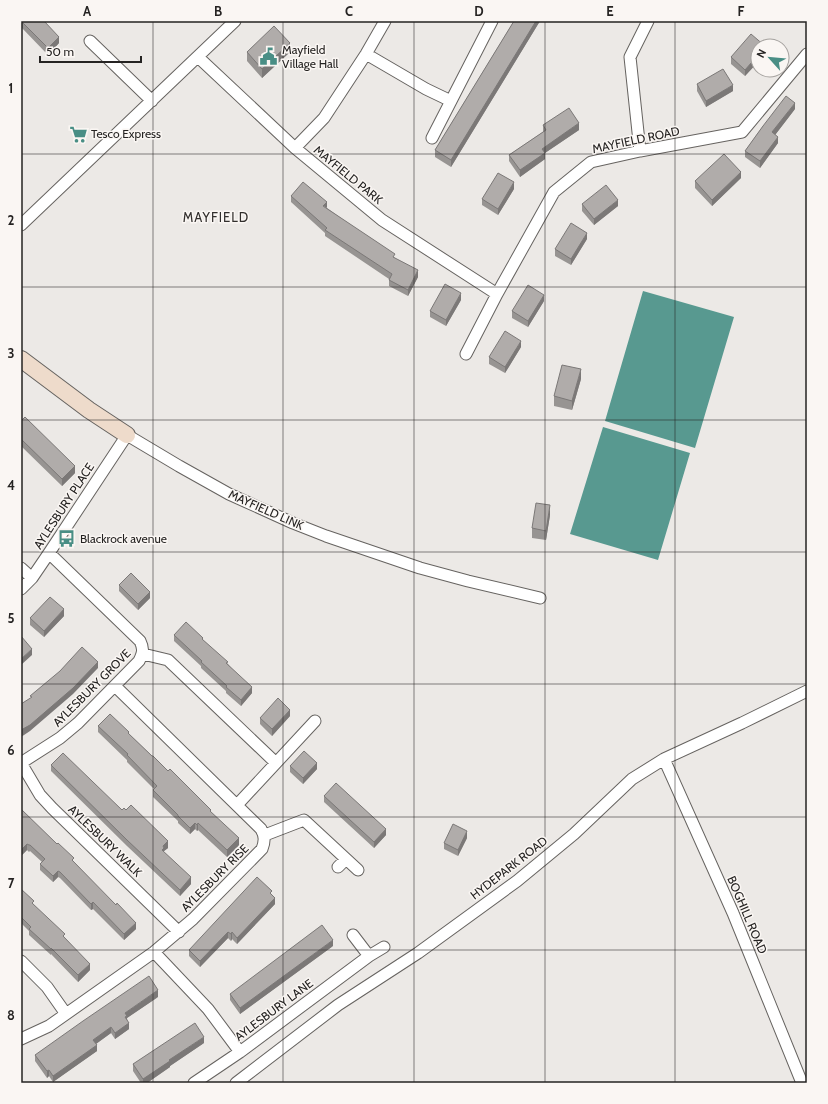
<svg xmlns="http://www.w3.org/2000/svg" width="828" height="1104" font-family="Cabin,sans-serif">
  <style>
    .water { fill: #589990 }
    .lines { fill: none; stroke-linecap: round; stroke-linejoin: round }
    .street-casing { stroke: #666360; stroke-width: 13 }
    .secondary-casing { stroke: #666360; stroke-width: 18 }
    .street { stroke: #fff; stroke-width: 11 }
    .secondary { stroke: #eedbcb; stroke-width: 16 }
    .wall { fill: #979492 }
    .shaded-wall { fill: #7b7877 }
    .building { fill: #b0acaa; stroke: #7b7877 }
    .grid { fill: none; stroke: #252322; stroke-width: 1; stroke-opacity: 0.55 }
    .labels { text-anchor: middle; stroke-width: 3; stroke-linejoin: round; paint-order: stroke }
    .poi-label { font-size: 12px; fill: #252322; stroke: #faf6f3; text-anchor: start }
    .street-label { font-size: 12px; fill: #252322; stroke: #faf6f3 }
    .neighbourhood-label { font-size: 13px; letter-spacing: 1px; fill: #322f2d; stroke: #faf6f3 }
    .neatline { fill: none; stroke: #252322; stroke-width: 1.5 }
    .grid-label { font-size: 13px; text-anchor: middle; font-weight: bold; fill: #252322 }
  </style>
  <rect width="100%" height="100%" fill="#ece9e6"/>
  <!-- water -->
  <path class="water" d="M643,291l91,26 -39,131 -90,-27z
    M603,427l87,26 -32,107 -88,-26z"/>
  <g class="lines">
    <defs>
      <path id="street" d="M90,41l62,60
        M366,54l60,35 25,12
        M198,57l97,91 87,72 115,74
        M432,138l60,-117
        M295,148l29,-30 42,-64 19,-33
        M640,151l-10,-94 18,-36
        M21,225l214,-204
        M466,354l31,-60 57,-102 37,-30 49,-11 102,-19 65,-78
        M21,568l11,10
        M21,589l11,-11 17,-25 78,-118 52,31 50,28 64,29 33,13 94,32 48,13 72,17
        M143,654l25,6 108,103
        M664,759l69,154 69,170
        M21,763l39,-25 18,-15 61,-62c4,-8 5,-12 1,-20l-91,-88
        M21,763l19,32 12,13 127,124
        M237,805l78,-84
        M265,835l39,-15 54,50
        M338,867l8,-8
        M353,935l16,21
        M154,952l54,57 32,43
        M21,961l26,26 19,27
        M21,1039l28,-13 105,-74 39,-33 69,-70c3,-8 3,-13 -1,-20l-146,-143
        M194,1083l46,-31 129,-96 15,-9
        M236,1083l102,-78 80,-52 99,-72 57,-47 58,-55 32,-20 78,-36 65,-32"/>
      <path id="secondary" d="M21,359l68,51 38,25"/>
    </defs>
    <!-- street casing -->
    <use href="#street" class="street-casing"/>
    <!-- secondary casing -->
    <use href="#secondary" class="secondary-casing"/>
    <!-- street -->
    <use href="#street" class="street"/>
    <!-- secondary -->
    <use href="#secondary" class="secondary"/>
  </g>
  <!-- wall -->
  <path class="wall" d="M21,21l38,22 -11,12 -27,-28z
    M514,21h26l-89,146 -16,-10v-7z
    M758,46v16l-13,14 -14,-12v-7z
    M247,52h43l-28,26 -15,-17z
    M697,84l36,7 -27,16 -9,-16z
    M795,109l-20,26 3,8 -18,25 -15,-11v-6l18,-25z
    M543,125l36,5 -34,23v6l-25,18 -11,-16v-6l34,-23z
    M741,178l-29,28 -17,-18v-7z
    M514,189l-16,26 -16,-10v-6z
    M291,196l36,12 68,50 23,19 -10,19 -19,-10v-7l-64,-43v-3l-34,-31z
    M582,204l36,2 -24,19 -12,-14z
    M587,239l-16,26 -16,-9v-7z
    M461,300l-15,26 -16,-9v-6z
    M544,301l-16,26 -16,-9v-7z
    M521,347l-16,26 -16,-9v-7z
    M581,379l-9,31 -18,-4v-10z
    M21,421l54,52 -13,13 -41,-40z
    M550,515l-4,25 -14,-2v-10z
    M119,585l31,13 -12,12 -19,-19z
    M64,616l-20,21 -14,-12v-7z
    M174,635l29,5 25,24 24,29 -11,13 -15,-13v-2l-25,-23v-2l-27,-25z
    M290,716l-18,20 -12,-12v-6z
    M98,726l31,8 82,78 28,33 -12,12 -29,-27 -1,1 -2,-2 -5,5 -12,-11v-2l-25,-24v-7l1,-1 -27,-27v-2l-29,-28z
    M51,765l71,45h4l42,38 -4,3v2l27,31 -11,12 -53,-50 -76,-75z
    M290,766l27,3 -14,15 -13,-12z
    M324,796l62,39 -12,13 -50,-46z
    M21,809l53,53 62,67 -12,11 -31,-31 -2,1 -31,-32 -2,-1 -5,5 -13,-12v-6l2,-2 -12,-11 -1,1 -2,-2 -5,5 -1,-1z
    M467,838l-9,18 -14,-7v-6z
    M21,889l13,16 31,33 25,32 -12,12 -27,-28v1l-22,-20v-4l-8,-8z
    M272,895l3,9 -38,40 -5,-5 -1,2 -3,-3 -28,29 -11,-11v-6z
    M333,946l-93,68 -10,-14v-6z
    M158,997l-31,21 2,11 -14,10 -4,-6 -15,11 1,7 -44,31 -4,-6 -2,2 -12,-17v-6z
    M204,1043l-34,23v1l-23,16h-6l-8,-12v-7z"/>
  <!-- shaded-wall -->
  <path class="shaded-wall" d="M536,21h4l-89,146v-7z
    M59,37v6l-11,12v-7z
    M290,43v9l-28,26v-9z
    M758,55v7l-13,14v-6z
    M733,85v6l-27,16v-6z
    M795,103v6l-23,30v-7z
    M579,123v7l-37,25v-6z
    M778,137v6l-18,25v-7z
    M545,153v6l-25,18v-7z
    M741,172v6l-29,28v-6z
    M514,182v7l-16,26v-6z
    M618,200v6l-24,19v-6z
    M327,202v6l-4,-2z
    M587,233v6l-16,26v-6z
    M418,270v7l-10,19v-6z
    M461,293v7l-15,26v-6z
    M544,295v6l-16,26v-6z
    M521,341v6l-16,26v-6z
    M581,369v10l-9,31v-9z
    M75,466v7l-13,13v-7z
    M550,505v10l-4,25v-9z
    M150,592v6l-12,12v-6z
    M64,609v7l-20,21v-6z
    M32,649v6l-11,10v-6z
    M98,662v6l-25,26 -43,37 -9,6v-7z
    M252,687v6l-11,13v-6z
    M290,710v6l-18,20v-7z
    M317,763v6l-14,15v-6z
    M195,823v6l-5,5v-6z
    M198,823v7l-1,1v-6z
    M386,829v6l-12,13v-6z
    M467,831v7l-9,18v-6z
    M239,838v7l-12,12v-7z
    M168,841v7l-4,3v3l-2,-4 1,-4z
    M27,844v6l-5,5v-6z
    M58,871v6l-5,5v-6z
    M191,877v7l-11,12v-6z
    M275,898v6l-38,40v-6z
    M93,902v7l-2,1v-6z
    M136,923v6l-12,11v-6z
    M228,932v6l-28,29v-6z
    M232,932v7l-1,2v-7z
    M333,940v6l-93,68v-6z
    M90,964v6l-12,12v-7z
    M158,990v7l-31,21v4l-2,2v-11z
    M21,1003h1v6l-1,1z
    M129,1023v6l-14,10v-6z
    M111,1027v6l-18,13v-6z
    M204,1037v6l-34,23v1l-23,16h-4v-4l26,-19z
    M97,1045v6l-44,31v-6z
    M49,1070v6l-2,2v-7z"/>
  <!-- building -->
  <path class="building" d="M21,21h23l15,16 -11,11z
    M514,21h22l-85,139 -16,-10z
    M274,26l16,17 -28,26 -15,-17z
    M751,34l14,12h-7v9l-13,15 -14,-13z
    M723,69l10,16 -27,16 -9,-17z
    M786,96l9,7 -23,29 6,5 -18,24 -15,-10 18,-25z
    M569,108l10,15 -37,26 3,4 -25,17 -11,-15 37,-25 -3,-5z
    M724,154l17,18 -29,28 -17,-19z
    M498,173l16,9 -16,27 -16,-10z
    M303,182l24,20 -4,4 72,48 -2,3 25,13 -10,20 -19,-10 3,-6 -67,-44 2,-2 -36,-32z
    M606,185l12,15 -24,19 -12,-15z
    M571,223l16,10 -16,26 -16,-10z
    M445,284l16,9 -15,27 -16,-9z
    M528,285l16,10 -16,26 -16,-10z
    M505,331l16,10 -16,26 -16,-10z
    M562,365l19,4 -9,32 -18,-5z
    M25,417l50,49 -13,13 -41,-40v-18z
    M536,503l14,2 -4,26 -14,-3z
    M131,573l19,19 -12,12 -19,-19z
    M50,597l14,12 -20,22 -14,-13z
    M186,622l17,16 -1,1 26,23 -2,1 26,24 -11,13 -15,-13 1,-1 -26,-24 1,-1 -28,-26z
    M21,636l11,13 -11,10z
    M82,647l16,15 -25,26 -43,37 -9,5v-26l11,-7 -2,-1 30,-25z
    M278,698l12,12 -18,19 -12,-11z
    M110,714l19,18 -1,1 24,23h1l15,15 2,-2 41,41 -1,1 29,27 -12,12 -29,-27 -1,2 -2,-2 -5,5 -12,-12v-1l-25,-25 4,-4 -30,-31 1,-1 -30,-28z
    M304,751l13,12 -14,15 -13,-12z
    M63,753l59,57 2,-2 2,2 5,-5 37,36 -5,5 1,2 -2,2 29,27 -11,13 -53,-50 -76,-75z
    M336,783l50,46 -12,13 -50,-46z
    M21,809l36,35 1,-1 16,15 -2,2 44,45 1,-2 19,20 -12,11 -31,-32 -2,2 -31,-32 -2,-1 -5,5 -13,-12 5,-5 -15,-14h-1l-2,-1 -5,5 -1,-2z
    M453,824l14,7 -9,19 -14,-7z
    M257,877l15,14 -2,2 5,5 -38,40 -5,-6 -1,2 -3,-2 -28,29 -11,-11z
    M21,889l13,12 -2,2 33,31 -2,2 27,28 -12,11 -27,-27v1l-22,-20 2,-2 -10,-10z
    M322,925l11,15 -93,68 -10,-14z
    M149,976l9,14 -33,23 2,3 -2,1 4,6 -14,10 -4,-6 -18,13 4,5 -44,31 -4,-6 -2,1 -12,-16 48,-34z
    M195,1023l9,14 -35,23 1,1 -27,18 -10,-15z"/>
  <!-- grid -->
  <path class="grid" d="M153,21v1062M283,21v1062M414,21v1062M545,21v1062M675,21v1062M21,154h786M21,287h786M21,420h786M21,552h786M21,684h786M21,817h786M21,950h786"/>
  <!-- icons -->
  <defs>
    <symbol id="civic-bare" viewBox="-9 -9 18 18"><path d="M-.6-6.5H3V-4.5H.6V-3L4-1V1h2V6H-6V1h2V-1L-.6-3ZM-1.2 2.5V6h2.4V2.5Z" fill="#498e85" stroke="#faf6f3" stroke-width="2.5" paint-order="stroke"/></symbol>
    <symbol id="supermarket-bare" viewBox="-9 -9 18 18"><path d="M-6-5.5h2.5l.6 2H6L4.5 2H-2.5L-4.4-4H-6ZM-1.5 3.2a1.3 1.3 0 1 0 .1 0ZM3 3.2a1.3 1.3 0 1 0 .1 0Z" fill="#498e85" stroke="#faf6f3" stroke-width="2.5" paint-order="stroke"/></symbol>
    <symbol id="bus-bare" viewBox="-9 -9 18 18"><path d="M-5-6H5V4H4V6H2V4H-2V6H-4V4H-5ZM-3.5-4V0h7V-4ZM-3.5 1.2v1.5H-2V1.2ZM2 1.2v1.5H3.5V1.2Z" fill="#498e85" stroke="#faf6f3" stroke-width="2.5" paint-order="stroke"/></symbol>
  </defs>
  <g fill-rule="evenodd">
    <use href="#civic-bare" x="256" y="44" width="25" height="25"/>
    <use href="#supermarket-bare" x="66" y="122" width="25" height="25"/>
    <use href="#bus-bare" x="54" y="526" width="25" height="25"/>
  </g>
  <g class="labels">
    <!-- poi labels -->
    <g class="poi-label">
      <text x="282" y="54">Mayfield<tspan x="282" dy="14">Village Hall</tspan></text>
      <text x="91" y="138">Tesco Express</text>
      <text x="80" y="543">Blackrock avenue</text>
    </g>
    <!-- street labels -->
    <g class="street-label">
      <text transform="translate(636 140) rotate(-12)" y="4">MAYFIELD ROAD</text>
      <text transform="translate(348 175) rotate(39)" y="4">MAYFIELD PARK</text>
      <text transform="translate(64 506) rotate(-57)" y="4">AYLESBURY PLACE</text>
      <text transform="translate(266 510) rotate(24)" y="4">MAYFIELD LINK</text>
      <text transform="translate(92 688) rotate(-45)" y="4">AYLESBURY GROVE</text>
      <text transform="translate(105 841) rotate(44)" y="4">AYLESBURY WALK</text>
      <text transform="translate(509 868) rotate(-38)" y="4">HYDEPARK ROAD</text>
      <text transform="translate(215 878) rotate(-45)" y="4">AYLESBURY RISE</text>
      <text transform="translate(747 915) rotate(67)" y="4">BOGHILL ROAD</text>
      <text transform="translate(274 1010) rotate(-37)" y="4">AYLESBURY LANE</text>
    </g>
    <!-- neighbourhood labels -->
    <g class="neighbourhood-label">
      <text x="216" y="222">MAYFIELD</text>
    </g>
  </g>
  <!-- border -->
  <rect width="828" height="1104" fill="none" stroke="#faf6f3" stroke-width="44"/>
  <!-- north arrow -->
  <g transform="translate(770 58) rotate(297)"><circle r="19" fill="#faf6f3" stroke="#a5a29f"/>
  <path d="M0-3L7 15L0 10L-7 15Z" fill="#498e85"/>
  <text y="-6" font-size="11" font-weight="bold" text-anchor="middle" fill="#252322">N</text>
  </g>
  <!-- scale -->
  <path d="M40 56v6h101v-6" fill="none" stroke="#252322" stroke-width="2"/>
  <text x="46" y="56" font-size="12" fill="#252322" stroke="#faf6f3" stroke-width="3" paint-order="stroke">50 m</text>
  <rect x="22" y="22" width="784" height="1060" class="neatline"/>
  <g class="grid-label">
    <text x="87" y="16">A</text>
    <text x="218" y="16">B</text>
    <text x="349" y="16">C</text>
    <text x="479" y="16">D</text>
    <text x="610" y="16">E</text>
    <text x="741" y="16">F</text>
    <text x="11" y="93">1</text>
    <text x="11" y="225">2</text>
    <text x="11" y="358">3</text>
    <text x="11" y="490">4</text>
    <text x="11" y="623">5</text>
    <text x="11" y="755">6</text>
    <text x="11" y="888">7</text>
    <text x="11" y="1020">8</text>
  </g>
</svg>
